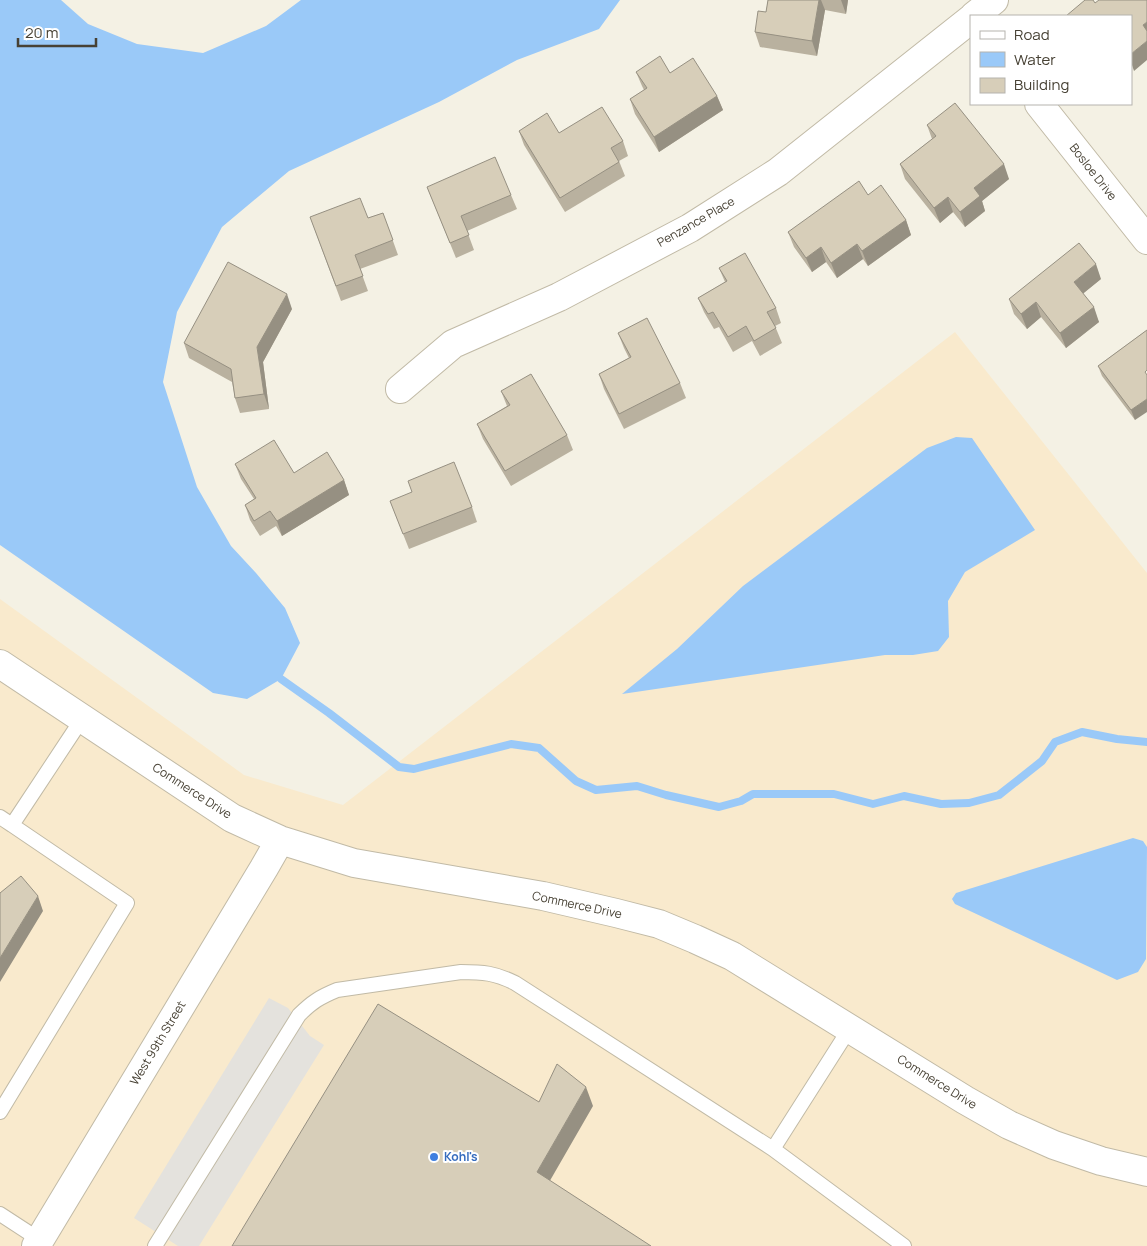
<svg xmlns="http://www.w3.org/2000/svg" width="1147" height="1246" font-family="Manrope,sans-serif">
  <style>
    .commercial { fill: #f9eacd }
    .parking { fill: #e4e2dd }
    .water { fill: #9ac9f8 }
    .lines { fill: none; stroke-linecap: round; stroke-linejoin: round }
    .stream { stroke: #9ac9f8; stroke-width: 8 }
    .service-casing { stroke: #c1baa6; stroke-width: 16 }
    .minor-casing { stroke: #c1baa6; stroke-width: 30 }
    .service { stroke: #fff; stroke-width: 14 }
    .minor { stroke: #fff; stroke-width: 28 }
    .wall { fill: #b9b19f }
    .shaded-wall { fill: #969082 }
    .building { fill: #d7ceb9; stroke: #969082 }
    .shop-dot { fill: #3f7fe0; stroke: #fff; stroke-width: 2 }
    .labels { text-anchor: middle; stroke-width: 4; stroke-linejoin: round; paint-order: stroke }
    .street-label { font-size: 12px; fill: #474134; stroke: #fff }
    .shop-label { font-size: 12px; font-weight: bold; fill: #366cbe; stroke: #fff; text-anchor: start }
  </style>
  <rect width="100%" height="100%" fill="#f4f1e4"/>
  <!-- commercial -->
  <path class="commercial" d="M955,332l192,241v673h-1147v-647l244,176 99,30z"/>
  <!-- parking -->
  <path class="parking" d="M269,998l19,10 22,28 14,9 -125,201h-21l-44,-28z"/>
  <!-- water -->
  <path class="water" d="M0,0h61l27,24 49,20 66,9 63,-27 35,-26h319l-21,29 -82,31 -78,42 -150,69 -67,56 -45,85 -14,70 34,105 34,59 25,27 29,35 15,35 -19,36 -34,20 -34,-6 -213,-148z
    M956,437l16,1 63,92 -70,42 -17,29 1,36 -11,14 -25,4h-28l-263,39 55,-45 66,-63 184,-138z
    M1133,838l10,3 4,6 -1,112 -8,13 -21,8 -162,-76 -3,-5 4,-6z"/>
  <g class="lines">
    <!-- stream -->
    <path class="stream" d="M281,679l48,34 70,54 15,2 97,-25 28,4 37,33 20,9 41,-4 29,9 53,12 22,-6 12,-7h81l39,10 31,-8 37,8 28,-1 30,-8 43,-34 13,-19 27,-10 35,7 30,3"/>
    <defs>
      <path id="service" d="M0,817l12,8
        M0,1112l127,-209 -115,-78 70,-106
        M773,1149l77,-121
        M0,1214l43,28
        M155,1246l144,-231c13,-13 21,-18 38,-25l124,-18c22,0 34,1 54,11l258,166 131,97"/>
      <path id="minor" d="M974,16l20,-16
        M1039,104l108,136
        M400,389l53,-45 106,-47 131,-69 88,-56 193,-153
        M0,664l232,154 48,22 74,23 189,33 73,17 43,11 36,15 37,17 233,144 44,25 45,20 47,16 46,11
        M36,1246l228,-378 16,-28"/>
    </defs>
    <!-- service casing -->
    <use href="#service" class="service-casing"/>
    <!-- minor casing -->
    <use href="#minor" class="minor-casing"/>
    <!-- service -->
    <use href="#service" class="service"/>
    <!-- minor -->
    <use href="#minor" class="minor"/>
  </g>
  <!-- wall -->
  <path class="wall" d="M768,0h80l-2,14 -21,-4 -8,46 -57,-9 -5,-15 11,-20z
    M636,72l34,1 47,23 6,14 -64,42 -24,-38 -5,-15 14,-9 -2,-4z
    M927,125l82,54 -27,22 3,10 -20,16 -12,-15 -13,11 -35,-44 -5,-15 32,-25z
    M519,131l40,2 64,8 5,15 -9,5 6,15 -60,36 -41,-67z
    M427,187l84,8 6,14 -50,22 7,19 -18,8z
    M868,195l38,25 5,15 -43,31 -5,-7 -26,19 -11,-16 -14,10 -18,-25 -6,-15z
    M383,213l15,42 -38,14 8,22 -27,10 -31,-84 58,1z
    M719,268l57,40 5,15 -6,3 7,17 -22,13 -8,-15 -19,11 -14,-25 -5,2 -10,-17 -6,-14 27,-16z
    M1101,279l-18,14 16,29 -33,26 -25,-31 -14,12 -13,-15 -5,-15z
    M292,309l-29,53 6,47 -29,4 -5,-15 -3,-16 -43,-24 -5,-15z
    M1147,330l-12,90 -33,-44 -4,-10z
    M618,333l62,50 6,15 -62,31 -20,-40 -5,-15 30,-16 -5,-10z
    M501,391l66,44 6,15 -62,36 -28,-47 -6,-15 30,-18z
    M235,464l109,16 5,15 -67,41 -6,-10 -16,10 -10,-16 -5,-15 9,-6 -13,-20z
    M390,501l82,6 5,15 -68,27z"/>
  <!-- shaded-wall -->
  <path class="shaded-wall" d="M819,0h2l4,10 -8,46 -5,-15z
    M841,0h7l-2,14z
    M1147,22v15l-4,-12z
    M1147,41v19l-13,11 -3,-9v-8z
    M717,96l6,14 -64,42 -5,-15z
    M1004,164l5,15 -27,22 3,10 -20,16 -5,-15 14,-24z
    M948,197l5,15 -13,11 -6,-15z
    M906,220l5,15 -43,31 -6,-15z
    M857,244l6,15 -26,19 -6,-15z
    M821,247l5,15 -14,10 -6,-14z
    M1096,264l5,15 -22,18 -5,-15z
    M287,294l5,15 -29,53 6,47 -5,-15 -7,-47z
    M1036,302l5,15 -14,12 -6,-15z
    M1094,307l5,15 -33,26 -6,-15z
    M1147,399v13l-12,8 -4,-10z
    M344,480l5,15 -67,41 -5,-15z
    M38,896l5,15 -43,71v-24z
    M586,1087l7,19 -49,85 -7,-19z"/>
  <!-- building -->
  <path class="building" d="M768,0h51l-7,41 -57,-9 3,-21 8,1z
    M1085,0h8l2,3 4,-3h48v22l-4,3 4,6v10l-16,13v-38h-65z
    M660,56l10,17 23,-15 24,38 -63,41 -24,-38 17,-11 -11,-16z
    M955,103l49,61 -30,24 6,8 -20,16 -12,-15 -14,11 -34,-44 36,-28 -9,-11z
    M602,107l21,34 -12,7 8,14 -59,36 -41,-67 28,-18 12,20z
    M495,157l16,38 -50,21 8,19 -19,8 -23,-56z
    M859,181l9,14 13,-10 25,35 -44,31 -5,-7 -26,19 -10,-16 -15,11 -18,-26z
    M360,198l8,20 15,-5 10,27 -38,15 8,21 -27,10 -26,-69z
    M1079,243l17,21 -22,18 20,25 -34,26 -24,-31 -15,12 -12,-15z
    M745,253l31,55 -9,4 9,16 -22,13 -8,-15 -18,11 -15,-25 -5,2 -10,-16 29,-17 -8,-13z
    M228,262l59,32 -30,53 7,47 -29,4 -4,-29 -47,-26z
    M647,318l33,65 -61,31 -20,-40 32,-17 -13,-24z
    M1147,330v40l-2,2 2,3v24l-16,11 -33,-44z
    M531,374l36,61 -62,36 -28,-47 33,-19 -9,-14z
    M274,440l20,33 33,-21 17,28 -67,41 -7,-10 -16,10 -9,-16 11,-7 -21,-34z
    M454,462l18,45 -69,27 -13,-33 22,-9 -4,-11z
    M21,876l17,20 -38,62v-65z
    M378,1004l161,98 18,-38 29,23 -49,85 114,74h-419z"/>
  <!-- markers -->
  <circle class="shop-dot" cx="434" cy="1157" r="5"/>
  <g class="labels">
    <!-- street labels -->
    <g class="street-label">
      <text transform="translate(1093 172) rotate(52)" y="4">Bosloe Drive</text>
      <text transform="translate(696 222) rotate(-30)" y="4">Penzance Place</text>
      <text transform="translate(192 791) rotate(33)" y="4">Commerce Drive</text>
      <text transform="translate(577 905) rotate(12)" y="4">Commerce Drive</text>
      <text transform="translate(158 1043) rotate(-59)" y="4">West 99th Street</text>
      <text transform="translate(937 1082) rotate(32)" y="4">Commerce Drive</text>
    </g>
    <!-- shop labels -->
    <g class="shop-label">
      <text x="444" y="1161">Kohl's</text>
    </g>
  </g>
  <!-- legend -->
  <rect x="970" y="15" width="162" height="90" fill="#ffffff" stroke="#b5b3ae"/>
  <rect x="980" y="31" width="25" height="8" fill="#ffffff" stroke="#b5b3ae"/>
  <text x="1014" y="40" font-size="15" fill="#474134">Road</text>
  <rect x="980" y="52" width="25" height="15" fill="#9ac9f8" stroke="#b5b3ae"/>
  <text x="1014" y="65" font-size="15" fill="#474134">Water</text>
  <rect x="980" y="78" width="25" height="15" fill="#d7ceb9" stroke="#b5b3ae"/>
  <text x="1014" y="90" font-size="15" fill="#474134">Building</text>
  <!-- scale -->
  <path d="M18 38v8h78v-8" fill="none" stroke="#474134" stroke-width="2.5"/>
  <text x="25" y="38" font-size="15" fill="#474134" stroke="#ffffff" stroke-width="4" paint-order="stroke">20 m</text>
</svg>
